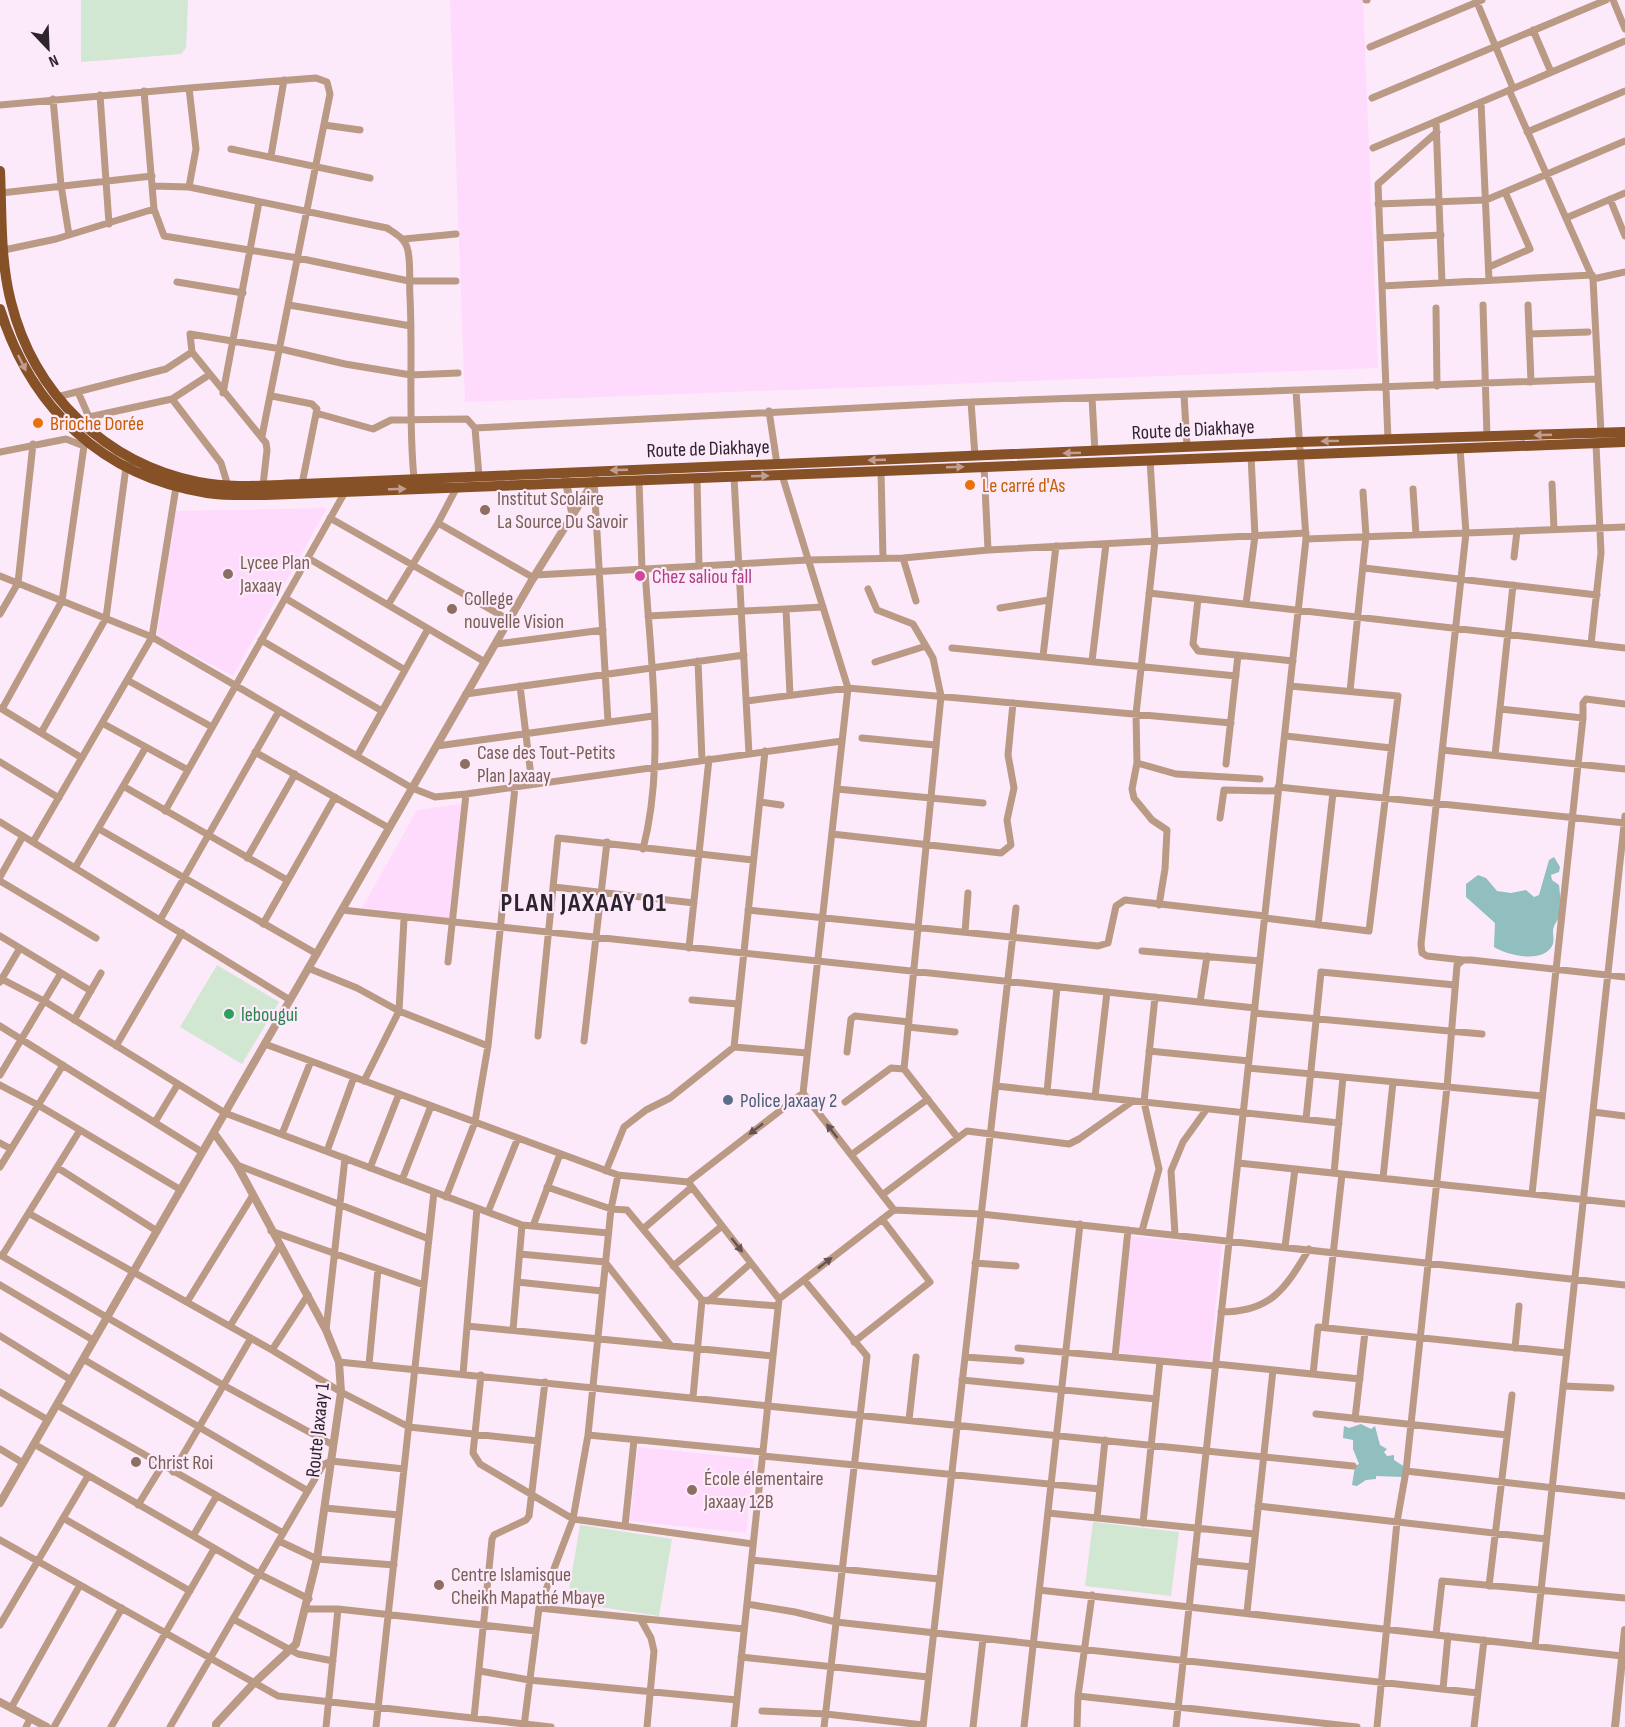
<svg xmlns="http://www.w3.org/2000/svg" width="1625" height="1727" font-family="'Sofia Sans Condensed',sans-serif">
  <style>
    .built { fill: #fedbfc }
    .green { fill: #d1e7d1 }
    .water { fill: #91bebf }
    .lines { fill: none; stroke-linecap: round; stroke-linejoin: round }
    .minor { stroke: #ba9a85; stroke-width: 7 }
    .tertiary { stroke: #ba9a85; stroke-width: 8 }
    .primary { stroke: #875128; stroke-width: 10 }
    .oneway { fill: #c29e92 }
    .oneway2 { fill: #665351 }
    .food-dot { fill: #e8710a; stroke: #fceafb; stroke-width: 2 }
    .education-dot { fill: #8d6e63; stroke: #fceafb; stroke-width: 2 }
    .hotel-dot { fill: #d1479c; stroke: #fceafb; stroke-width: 2 }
    .leisure-dot { fill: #2e9e5b; stroke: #fceafb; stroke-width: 2 }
    .service-dot { fill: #5c6f8a; stroke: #fceafb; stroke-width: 2 }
    .labels { text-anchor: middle; stroke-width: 4.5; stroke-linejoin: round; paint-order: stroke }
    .food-label { font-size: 20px; fill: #c56008; stroke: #fceafb; text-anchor: start }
    .street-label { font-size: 20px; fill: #2e242e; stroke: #fceafb }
    .education-label { font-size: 20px; fill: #785e54; stroke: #fceafb; text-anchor: start }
    .hotel-label { font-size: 20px; fill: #b23c85; stroke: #fceafb; text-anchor: start }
    .leisure-label { font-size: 20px; fill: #27864d; stroke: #fceafb; text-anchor: start }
    .service-label { font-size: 20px; fill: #4e5e75; stroke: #fceafb; text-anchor: start }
    .district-label { font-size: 26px; font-weight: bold; letter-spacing: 1.5px; fill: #2e242e; stroke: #fceafb }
  </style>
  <rect width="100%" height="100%" fill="#fceafb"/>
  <!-- built -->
  <path class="built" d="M450,0h913l15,368 -913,34z
    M327,508l-94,168 -76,-40 18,-125z
    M461,804l-12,114 -87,-10 55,-98z
    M1131,1236l91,9 -12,117 -91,-9z
    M638,1447l116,12 -8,74 -116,-12z"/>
  <!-- green -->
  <path class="green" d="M81,0h107l-2,48 -5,6 -100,8z
    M217,965l62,37 -37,62 -62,-37z
    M1093,1522l86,10 -8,64 -86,-10z
    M580,1525l92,14 -13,77 -92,-14z"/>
  <!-- water -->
  <path class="water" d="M1554,857l6,10 -1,5 -8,3 1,5 7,5c1,9 3,23 0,32 -2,5 -5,7 -6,13 0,4 1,10 0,14 -8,20 -45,12 -59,3l1,-24 -29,-26v-13l12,-9 8,3 11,13 14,2 15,-3 8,7 5,-2 10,-35z
    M1361,1424l10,5 4,-3 5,19 7,4 -3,3 3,4 7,-1v5l11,7 -2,10 -27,-1v3l-10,1 -9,6 -5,-1 3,-19 4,-2 -6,-15v-9l-10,-2 1,-12 5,2z"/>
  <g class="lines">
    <!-- minor -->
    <path class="minor" d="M1366,0h1
      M1476,0l37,88
      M1613,0l12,29
      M1533,30l18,42
      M1370,47l112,-47
      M1509,90l84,189 8,154
      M144,91l10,118 10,27 134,22 111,23h47
      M100,95l9,129
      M1372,98l234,-98
      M53,99l8,86 8,50
      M1481,102l8,178
      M0,105l189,-17
      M1436,121l6,162
      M324,125l36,5
      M1527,132l98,-41
      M1373,148l252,-107
      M231,149l139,29
      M271,156l13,-76
      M153,186l36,1 198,41c9,6 19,11 21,23 3,15 1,31 2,46 3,61 -2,121 4,181
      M189,187l7,-38 -7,-61 127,-10 11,4 3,12 -68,342
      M1,193l151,-17
      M1610,199l15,37
      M1378,204l108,-4 139,-59
      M1566,218l59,-25
      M1380,238l61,-3
      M404,239l52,-5
      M4,250l52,-11 98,-30
      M1489,267l41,-18 -25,-57
      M1593,279l32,-7
      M177,282l66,11
      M1382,286l210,-11
      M289,305l122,21
      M1483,305l4,132
      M1528,305l3,77
      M1436,308l1,78
      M1529,334l59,-2
      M78,392l11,25
      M223,393l36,-191
      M1184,394l3,53
      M272,396l40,8 5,5 -15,75
      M57,397l109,-28 26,-17
      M1092,398l3,54
      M172,399l49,64 7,23
      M971,402l4,54
      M769,411l8,53
      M316,413l57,16 18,-9 76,-1 8,9 4,48
      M81,424l8,-7 83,-18 37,-24
      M475,428l496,-26 626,-23
      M1388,440l-10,-256 59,-52
      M1460,448l6,85 -45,411 1,9 5,3 36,4
      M0,452l66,-13 18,7
      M1150,460l5,81 -19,173 1,49 -5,26 2,9 18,22 15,10 -2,39 -6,36
      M984,466l4,84
      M881,471l2,87
      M782,475l66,213 -45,405 91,117
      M734,477l15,277
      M697,478l2,88
      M594,481l14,241
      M639,481l3,88
      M1552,484l2,45
      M263,485l4,-35 -1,-7 -74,-91 -2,-18 91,15 64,15 66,11 47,-2
      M1413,489l3,45
      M330,518l179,102
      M438,523l96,55
      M1306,539l319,-12
      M1514,557l3,-26
      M308,558l177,104
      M903,558l13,43
      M1364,568l233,27
      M535,575l273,-15 95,-2 85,-8 318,-17
      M0,576l152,61 260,151 23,9 31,-3 376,-53
      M868,589l9,21 36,14 13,22
      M1149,593l476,55
      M285,598l120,72
      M1198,599l-5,45 5,7 95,10
      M1246,604l9,-68 -4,-80
      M388,605l50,-82 19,-36
      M1000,608l49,-8
      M786,609l4,86
      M0,614l18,-31 15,-139
      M648,616l175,-9
      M261,640l121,71
      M496,644l107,-14
      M1591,644l10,-91 -5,-109
      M952,648l284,28
      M1043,656l13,-110
      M698,661l4,99
      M1092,661l14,-117
      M875,662l51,-16 7,12 8,38 -37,373 54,69
      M127,680l85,47
      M520,686l12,98
      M1350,691l16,-155 -3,-44
      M466,694l278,-39
      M747,701l101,-13 383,35
      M0,708l82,50
      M2,709l60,-108 22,-155 3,-4
      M1500,709l83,9v-15l3,-4 39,5
      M102,723l86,47
      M41,733l65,-115 20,-151
      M1286,736l105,12
      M862,738l73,7
      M437,746l216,-30
      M1442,750l183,19
      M255,752l134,76
      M1495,755l18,-170
      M357,756l71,-127
      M0,762l59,36
      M1137,763l39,11 84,5
      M1226,764l12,-109
      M123,786l164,94
      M1278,787l347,36
      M837,789l146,14
      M760,802l21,3
      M165,811l180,-319
      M1220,818l4,-28 54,1
      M0,822l290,178
      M99,829l218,125
      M832,834l169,19 10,-8 -4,-25 7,-32 -6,-33 5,-52
      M33,842l119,-205 24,-150
      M643,849c23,-88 7,-191 2,-280
      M247,858l48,-84
      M75,868l71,-121
      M0,877l23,-41
      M0,881l96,57
      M554,887l140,16
      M342,910l913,98
      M748,910l350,36 10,-3 8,-37 9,-6 140,16
      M1265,918l104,13 29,-235 -108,-10
      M160,920l119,-209
      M263,924l72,-127
      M1318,925l15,-132
      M965,932l3,-39
      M0,936l91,55
      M689,948l20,-189
      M1142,951l118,10
      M448,962l18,-168
      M308,968l49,20 42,23 89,35
      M0,978l44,23 181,112 297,112 86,8
      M0,982l20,-34
      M692,1000l46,4
      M1200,1002l7,-46
      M1254,1013l228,21
      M74,1020l27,-47
      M0,1026l202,126
      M908,1027l47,5
      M538,1036l20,-198 195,22
      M584,1041l23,-199
      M265,1044l353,131 70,7 115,-89
      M116,1046l66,-113
      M734,1047l31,-296
      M1149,1051l100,10
      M847,1052l4,-33 4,-3 54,6
      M1248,1068l294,28
      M0,1075l61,-102
      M364,1081l35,-70 5,-92
      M0,1085l38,20 143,85
      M996,1086l343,37
      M1047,1092l10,-105
      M1095,1097l12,-105
      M845,1102l46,-34 13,1
      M1593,1112l32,4
      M1306,1119l15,-147 134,13
      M155,1122l23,-38
      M282,1134l29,-73
      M0,1143l11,6
      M327,1151l27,-74
      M851,1155l77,-56
      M1238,1163l387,41
      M237,1165l192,74
      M0,1167l63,-102
      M58,1168l99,63
      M370,1168l29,-74
      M606,1171l18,-44 22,-17 24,-12 64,-51 73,6
      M1334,1173l9,-96
      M1383,1178l10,-96
      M402,1180l29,-74
      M688,1182l91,117 -45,428
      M547,1187l64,22 16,1 75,90 -9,97
      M1532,1194l51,-476
      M882,1195l85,-64 102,13 10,-5 54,-38
      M446,1197l29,-75 13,-76 27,-259
      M488,1212l30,-74
      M30,1214l242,136 69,42 68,35 129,14
      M533,1226l27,-72
      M643,1229l49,-42
      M271,1231l153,54
      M1142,1231l17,-62 -15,-67 11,-105
      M1175,1234l-4,-63 12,-29 23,-32
      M1285,1247l10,-78
      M520,1254l85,8 66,84
      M0,1255l223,130 110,60
      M2,1256l78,-126
      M975,1263l41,3
      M673,1266l49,-40
      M804,1280l63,76 -43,371
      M517,1282l85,9
      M0,1285l93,55
      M779,1299l115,-89 87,4 644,71
      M702,1300l76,6
      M708,1301l43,-38
      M187,1302l66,-107
      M1221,1312c50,0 64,-23 88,-63
      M230,1326l50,-81
      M467,1326l306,30
      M1325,1327l17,-153
      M326,1330l19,-172
      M513,1330l9,-105
      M0,1336l71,44
      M854,1342l76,-60 -48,-63
      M1018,1348l197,18
      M1515,1348l4,-42
      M272,1350l36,-55
      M965,1357l56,4
      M1115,1357l13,-127
      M83,1359l225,132
      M339,1362l1014,104
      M369,1364l9,-95
      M1216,1364l144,15
      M463,1374l14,-166
      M1313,1374l5,-47 249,26
      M481,1375l-8,78 7,11 93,55 180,25
      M962,1380l194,19
      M1563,1386l48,2
      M0,1392l48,28
      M57,1405l226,128
      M1316,1414l191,21
      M1355,1419l10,-87
      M909,1420l7,-63
      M588,1435l175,17
      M34,1444l225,130 50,25
      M0,1449l23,14
      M763,1456l337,33
      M1406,1471l219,25
      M173,1472l78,-134
      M138,1505l24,-39
      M1258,1506l288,33
      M325,1508l74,7
      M1048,1513l207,21
      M63,1518l127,73
      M1097,1518l8,-78
      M1143,1523l17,-162
      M625,1526l9,-86
      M193,1536l23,-39
      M0,1540l278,156 273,31
      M279,1541l38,18 77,6
      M752,1560l187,19
      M1194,1561l58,6
      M1489,1586l23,-191
      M1039,1590l583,66
      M747,1604l48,8 41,10 642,71
      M539,1608l205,21
      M306,1609h32l198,22
      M1247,1612l26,-242
      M233,1619l65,35 35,7
      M641,1620l10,18 3,13 -7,76
      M0,1625l88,-149
      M1436,1634l6,-53 183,17
      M1535,1646l90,-830
      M741,1657l187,20
      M480,1671l49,9 208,20
      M1443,1689l5,-53
      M1078,1696l279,31
      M11,1708l69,-123
      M762,1711l64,3 97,11
      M474,1718l18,-179 2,-4 32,-15 3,-4 16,-134
      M524,1726l15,-118 34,-89 15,-84 23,-226 7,-34
      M26,1727l4,-8
      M54,1727l68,-119
      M111,1727l103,-178
      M170,1727l153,-262 8,-4 73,8
      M326,1727l12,-118
      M376,1727l58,-535
      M923,1727l93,-819
      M973,1727l10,-88
      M1024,1727l56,-503
      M1077,1727l1,-31 14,-101
      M1176,1727l130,-1188 -10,-148
      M1377,1727l20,-205 9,-51 41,-384 10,-122 6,-5h8l154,17
      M1474,1727l10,-87"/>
    <!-- tertiary -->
    <path class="tertiary" d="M565,477l7,35
      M214,1133l23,32 89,165 13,32 2,30 -24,167 -21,85 -42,39 -38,41v3
      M0,1503l535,-928 60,-96
      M0,1702l47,25
      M1615,1727l10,-97"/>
    <!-- primary -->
    <path class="primary" d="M0,171c2,43 0,89 11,131 23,92 94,161 187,180 34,7 70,3 104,2l998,-42 325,-10
      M0,309c31,99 103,168 207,184 20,3 40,2 59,2l1359,-53"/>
  </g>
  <!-- one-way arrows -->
  <defs><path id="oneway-solid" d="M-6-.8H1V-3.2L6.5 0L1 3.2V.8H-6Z" transform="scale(1.5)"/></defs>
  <g class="oneway">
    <use href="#oneway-solid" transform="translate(22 363) rotate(63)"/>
    <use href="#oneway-solid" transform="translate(1543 435) rotate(178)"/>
    <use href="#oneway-solid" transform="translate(1330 441) rotate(179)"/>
    <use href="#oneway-solid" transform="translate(1072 453) rotate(178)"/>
    <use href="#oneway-solid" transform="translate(877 460) rotate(178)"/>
    <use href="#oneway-solid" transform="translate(955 467) rotate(-2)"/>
    <use href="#oneway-solid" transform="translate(619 470) rotate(178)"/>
    <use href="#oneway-solid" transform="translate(760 476) rotate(-2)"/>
    <use href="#oneway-solid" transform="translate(397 489) rotate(-2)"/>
  </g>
  <g class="oneway2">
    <use href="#oneway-solid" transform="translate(756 1129) rotate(142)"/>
    <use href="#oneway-solid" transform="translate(832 1131) rotate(-128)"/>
    <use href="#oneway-solid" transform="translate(737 1245) rotate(52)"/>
    <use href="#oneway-solid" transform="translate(825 1263) rotate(-38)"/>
  </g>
  <!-- markers -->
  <g class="food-dot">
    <circle cx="38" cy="423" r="6"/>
    <circle cx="970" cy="485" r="6"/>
  </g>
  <g class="education-dot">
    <circle cx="485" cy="510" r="6"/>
    <circle cx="228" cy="574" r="6"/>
    <circle cx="452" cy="609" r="6"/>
    <circle cx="465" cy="764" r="6"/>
    <circle cx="136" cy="1462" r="6"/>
    <circle cx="692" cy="1490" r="6"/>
    <circle cx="439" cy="1585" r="6"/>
  </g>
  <circle class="hotel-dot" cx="640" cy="576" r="6"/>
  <circle class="leisure-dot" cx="229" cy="1014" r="6"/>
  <circle class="service-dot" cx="728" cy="1100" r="6"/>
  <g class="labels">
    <!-- food labels -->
    <g class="food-label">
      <text x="50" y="430">Brioche Dorée</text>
      <text x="982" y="492">Le carré d'As</text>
    </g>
    <!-- street labels -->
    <g class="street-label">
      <text transform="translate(1193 429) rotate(-3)" y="7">Route de Diakhaye</text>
      <text transform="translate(708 448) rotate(-2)" y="7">Route de Diakhaye</text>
      <text transform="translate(317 1430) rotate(-84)" y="7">Route Jaxaay 1</text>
    </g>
    <!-- education labels -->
    <g class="education-label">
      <text x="497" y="505">Institut Scolaire<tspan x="497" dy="23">La Source Du Savoir</tspan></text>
      <text x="240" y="569">Lycee Plan<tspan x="240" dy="23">Jaxaay</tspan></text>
      <text x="464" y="605">College<tspan x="464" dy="23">nouvelle Vision</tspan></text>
      <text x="477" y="759">Case des Tout-Petits<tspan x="477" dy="23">Plan Jaxaay</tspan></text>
      <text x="148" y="1469">Christ Roi</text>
      <text x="704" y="1485">École élementaire<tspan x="704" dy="23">Jaxaay 12B</tspan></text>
      <text x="451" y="1581">Centre Islamisque<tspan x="451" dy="23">Cheikh Mapathé Mbaye</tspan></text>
    </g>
    <!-- hotel labels -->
    <g class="hotel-label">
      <text x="652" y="583">Chez saliou fall</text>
    </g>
    <!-- leisure labels -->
    <g class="leisure-label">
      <text x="241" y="1021">lebougui</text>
    </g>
    <!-- service labels -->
    <g class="service-label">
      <text x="740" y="1107">Police Jaxaay 2</text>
    </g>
    <!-- district labels -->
    <g class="district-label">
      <text x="584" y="911">PLAN JAXAAY 01</text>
    </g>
  </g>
  <!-- north arrow -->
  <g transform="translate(48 48) rotate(157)" stroke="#fceafb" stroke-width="4.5" paint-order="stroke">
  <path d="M0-4.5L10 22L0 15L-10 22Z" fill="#2e242e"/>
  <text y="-9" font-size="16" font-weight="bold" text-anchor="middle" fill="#2e242e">N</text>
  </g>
</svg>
